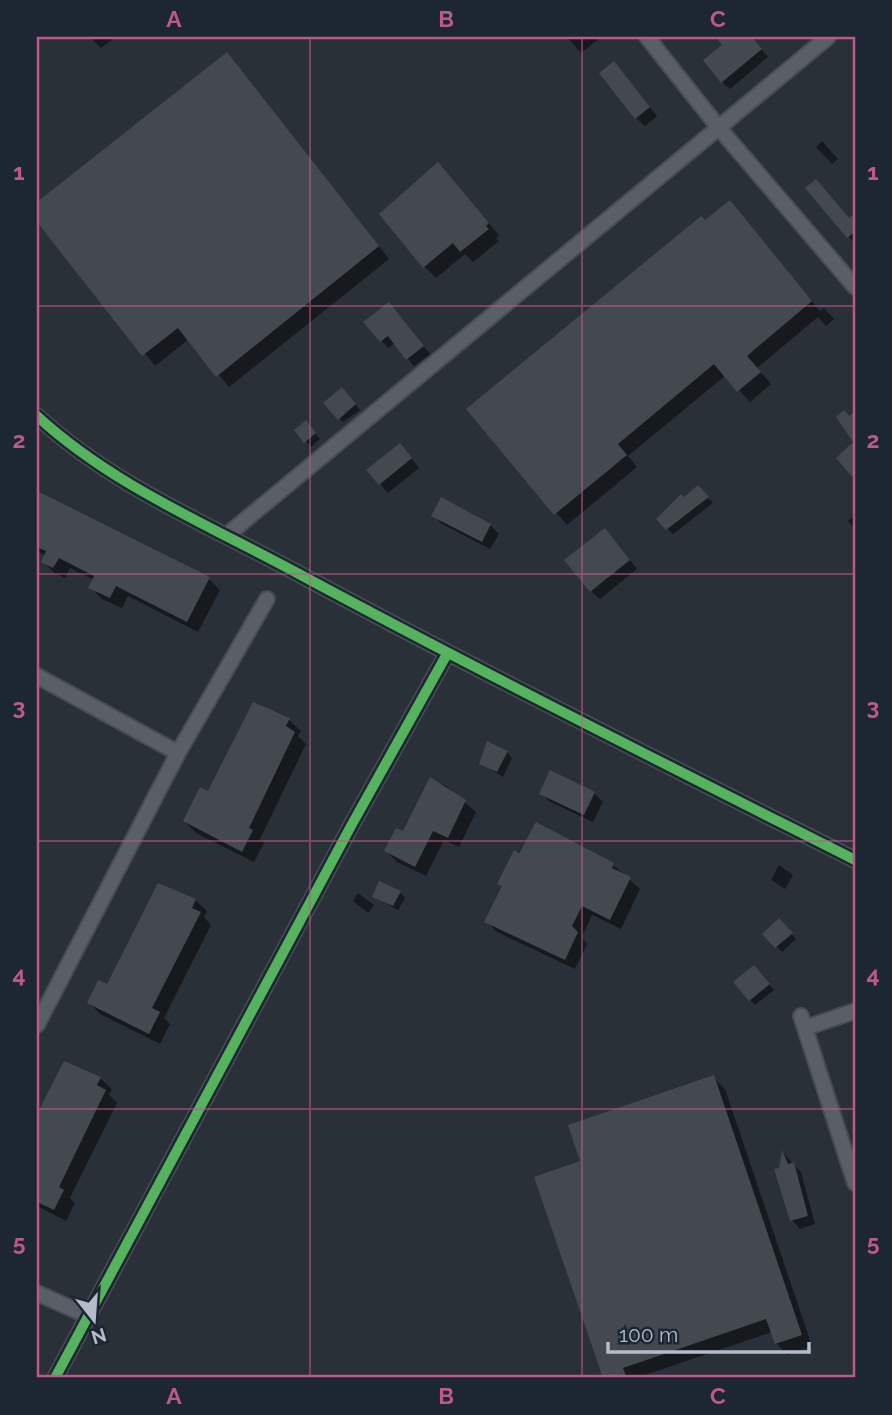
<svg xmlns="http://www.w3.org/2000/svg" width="892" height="1415" font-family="Raleway,sans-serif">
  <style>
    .shadow { fill: #0007 }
    .building { fill: #444950 }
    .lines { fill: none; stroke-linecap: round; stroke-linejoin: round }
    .minor-casing { stroke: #484c53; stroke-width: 18 }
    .minor { stroke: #5a5e66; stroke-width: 14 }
    .cycleway-casing { stroke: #1d2633; stroke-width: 15 }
    .cycleway { stroke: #56b35d; stroke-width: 10 }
    .grid { fill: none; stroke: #bc5a87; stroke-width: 2; stroke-opacity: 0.55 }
    .neatline { fill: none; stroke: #bc5a87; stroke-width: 2.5 }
    .grid-label { font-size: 23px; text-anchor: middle; font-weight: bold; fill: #bc5a87 }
  </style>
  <rect width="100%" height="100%" fill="#2a3038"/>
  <!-- shadow -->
  <path class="shadow" d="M90,37h26l-15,11z
    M567,37h31l2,1 -19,15z
    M718,37h33l17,20 -38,32 -8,-7 3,-37z
    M227,54l162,205 -160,128 -40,-48 -34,27 -118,-147v-15z
    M614,63l43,53 -12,10 -9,-8z
    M822,141l16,18 -6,5 -16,-17z
    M438,165l61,70 -3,3 3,3 -26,21 -8,-8 -29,24 -12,-12z
    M808,188l42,32 5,-4v28z
    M730,202l90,109 4,-3 10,11 -8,7 -8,-9 -61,51 14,16 -21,18 -24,-27 -98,81 9,11 -70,58 -98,-115z
    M396,311l34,43 -16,12 -19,-23 -7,5 -22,-26z
    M347,394l13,16 -17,12 -5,-5z
    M311,428l9,11 -9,8 -5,-6z
    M408,454l11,14 -31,25 -19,-22z
    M698,487l15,16 -40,31 -15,-15z
    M37,492l172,87 11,11 -22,42 -70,-36 -6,12 -20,-9 -11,-11 3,-8 -24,-12 -5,10 -11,-5 -11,-12 3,-5 -9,-5z
    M433,515l57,10 9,9 -9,15 -48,-25z
    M855,515v14l-7,-8z
    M613,539l24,30 -37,30 -9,-8z
    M254,705l35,15 12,11 -3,5 8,8 -46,95 4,4 -10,19 -58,-29 -11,-12 24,-28z
    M507,752l5,6 -9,19 -22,-14z
    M431,779l15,7 30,26 -17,35 -15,-7 -18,36 -29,-14 -11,-11 18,-17z
    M541,793h53l9,9 -10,20 -43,-20z
    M536,824l77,41 27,24 -19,40 -29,-14 -10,22 5,7 -12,25 -78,-37 -10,-10 16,-35 -4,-3z
    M779,865l14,10 -8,14 -14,-9z
    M400,892l5,6 -7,12 -24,-13z
    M358,893l16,12 -6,8 -15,-12z
    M195,900l12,11 -3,6 7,8 -47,93 6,6 -10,20 -60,-30 -11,-12z
    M779,921l17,18 -14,13 -17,-18z
    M759,972l15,18 -19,15 -5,-5z
    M64,1063l36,15 12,11 -3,6 8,8 -47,95 5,5 -9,18 -29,-15v-88z
    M713,1077l12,12 87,257 -24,9 -12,-12 -4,-11 -136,46h-31l-68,-200 45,-16z
    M783,1153l18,19 14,52 -15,5 -8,-9 -12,-51z"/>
  <!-- building -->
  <path class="building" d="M716,37h36l10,12 -41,34 -18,-23 19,-15z
    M227,52l152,194 -163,131 -38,-49 -36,28 -105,-134v-20z
    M614,61l36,46 -15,12 -36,-46z
    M438,162l51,61 -3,3 3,3 -29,23 -7,-9 -30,25 -44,-54z
    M816,179l33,39 6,-5v19l-8,6 -42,-50z
    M730,200l82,101 -65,55 14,16 -24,20 -23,-28 -96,80 9,11 -73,60 -88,-106 235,-193 4,4z
    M389,302l35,44 -18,14 -18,-24 -8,6 -17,-20z
    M342,387l14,17 -18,16 -15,-17z
    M844,410l5,6 6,-5v69l-19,-22 17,-16 -17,-25z
    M306,420l10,13 -12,10 -10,-13z
    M400,443l12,15 -33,27 -13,-15z
    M698,485l11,12 -43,33 -10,-11 25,-25 3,3z
    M37,491l173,86 -23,45 -71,-36 -6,12 -22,-10 6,-12 -35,-18 -6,10 -12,-6 5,-11 -9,-4z
    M441,497l50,27 -9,18 -51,-26z
    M605,528l25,32 -40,32 -26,-32z
    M253,702l37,16 -4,8 9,6 -46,96 4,2 -11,22 -59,-31 17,-34 8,4z
    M487,741l21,10 -11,21 -18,-8z
    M550,770l45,22 -11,23 -45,-21z
    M430,777l36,23 -18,38 -15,-7 -18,36 -31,-16 12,-23 7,3z
    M536,822l78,41 -2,5 19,9 -21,43 -28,-14 -10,20 6,6 -13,28 -81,-38 18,-36 -5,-2 17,-34 5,3z
    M379,881l22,10 -8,15 -21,-9z
    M158,883l38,16 -4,9 9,4 -49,96 8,4 -11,22 -62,-31 11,-23 9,4z
    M779,918l14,15 -18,15 -13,-14z
    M754,965l16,19 -21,17 -16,-19z
    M64,1061l37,16 -4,8 9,5 -47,97 5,3 -10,20 -17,-8v-88z
    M714,1075l88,260 -27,9 -9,-25 -143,49 4,10h-24l-69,-201 46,-16 -12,-36z
    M782,1150l6,14 6,-2 14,54 -18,5 -16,-52 5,-1z"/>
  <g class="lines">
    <defs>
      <path id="minor" d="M647,37l72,91 136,159
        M37,416c76,70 172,109 262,158 184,99 370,192 556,286
        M227,535l601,-498
        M37,676l141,77
        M801,1016l54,167
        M37,1025l141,-272 89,-154
        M805,1028l50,-17
        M37,1293l51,23
        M55,1378l296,-552 96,-172"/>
    </defs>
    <!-- minor casing -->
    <use href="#minor" class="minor-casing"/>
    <!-- minor -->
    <use href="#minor" class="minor"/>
    <defs>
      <path id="cycleway" d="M37,416c76,70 172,109 262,158 184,99 370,192 556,286
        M55,1378l296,-552 96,-172"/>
    </defs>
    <!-- cycleway casing -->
    <use href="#cycleway" class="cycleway-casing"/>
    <!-- cycleway -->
    <use href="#cycleway" class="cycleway"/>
  </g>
  <!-- grid -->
  <path class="grid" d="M310,37v1341M582,37v1341M37,306h818M37,574h818M37,841h818M37,1109h818"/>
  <!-- border -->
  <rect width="892" height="1415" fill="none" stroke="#1d2633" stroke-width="77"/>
  <!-- north arrow -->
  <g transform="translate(94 1320) rotate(163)" stroke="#1d2633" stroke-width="5" paint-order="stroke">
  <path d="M0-5L12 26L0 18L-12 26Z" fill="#b4bcc9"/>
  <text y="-10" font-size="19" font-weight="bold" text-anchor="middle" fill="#b4bcc9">N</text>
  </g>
  <!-- scale -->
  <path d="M608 1342v10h201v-10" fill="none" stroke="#b4bcc9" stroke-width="3.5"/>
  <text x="619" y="1342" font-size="21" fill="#b4bcc9" stroke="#1d2633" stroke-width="5" paint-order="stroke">100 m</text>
  <rect x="38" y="38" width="816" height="1338" class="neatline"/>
  <g class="grid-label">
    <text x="174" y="27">A</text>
    <text x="446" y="27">B</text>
    <text x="718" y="27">C</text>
    <text x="19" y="180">1</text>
    <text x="873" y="180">1</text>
    <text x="19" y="448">2</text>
    <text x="873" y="448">2</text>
    <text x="19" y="715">3</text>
    <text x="873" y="715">3</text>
    <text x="19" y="983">4</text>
    <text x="873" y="983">4</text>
    <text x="19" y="1251">5</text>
    <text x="873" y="1251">5</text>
    <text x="174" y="1404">A</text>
    <text x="446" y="1404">B</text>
    <text x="718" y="1404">C</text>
  </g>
</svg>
